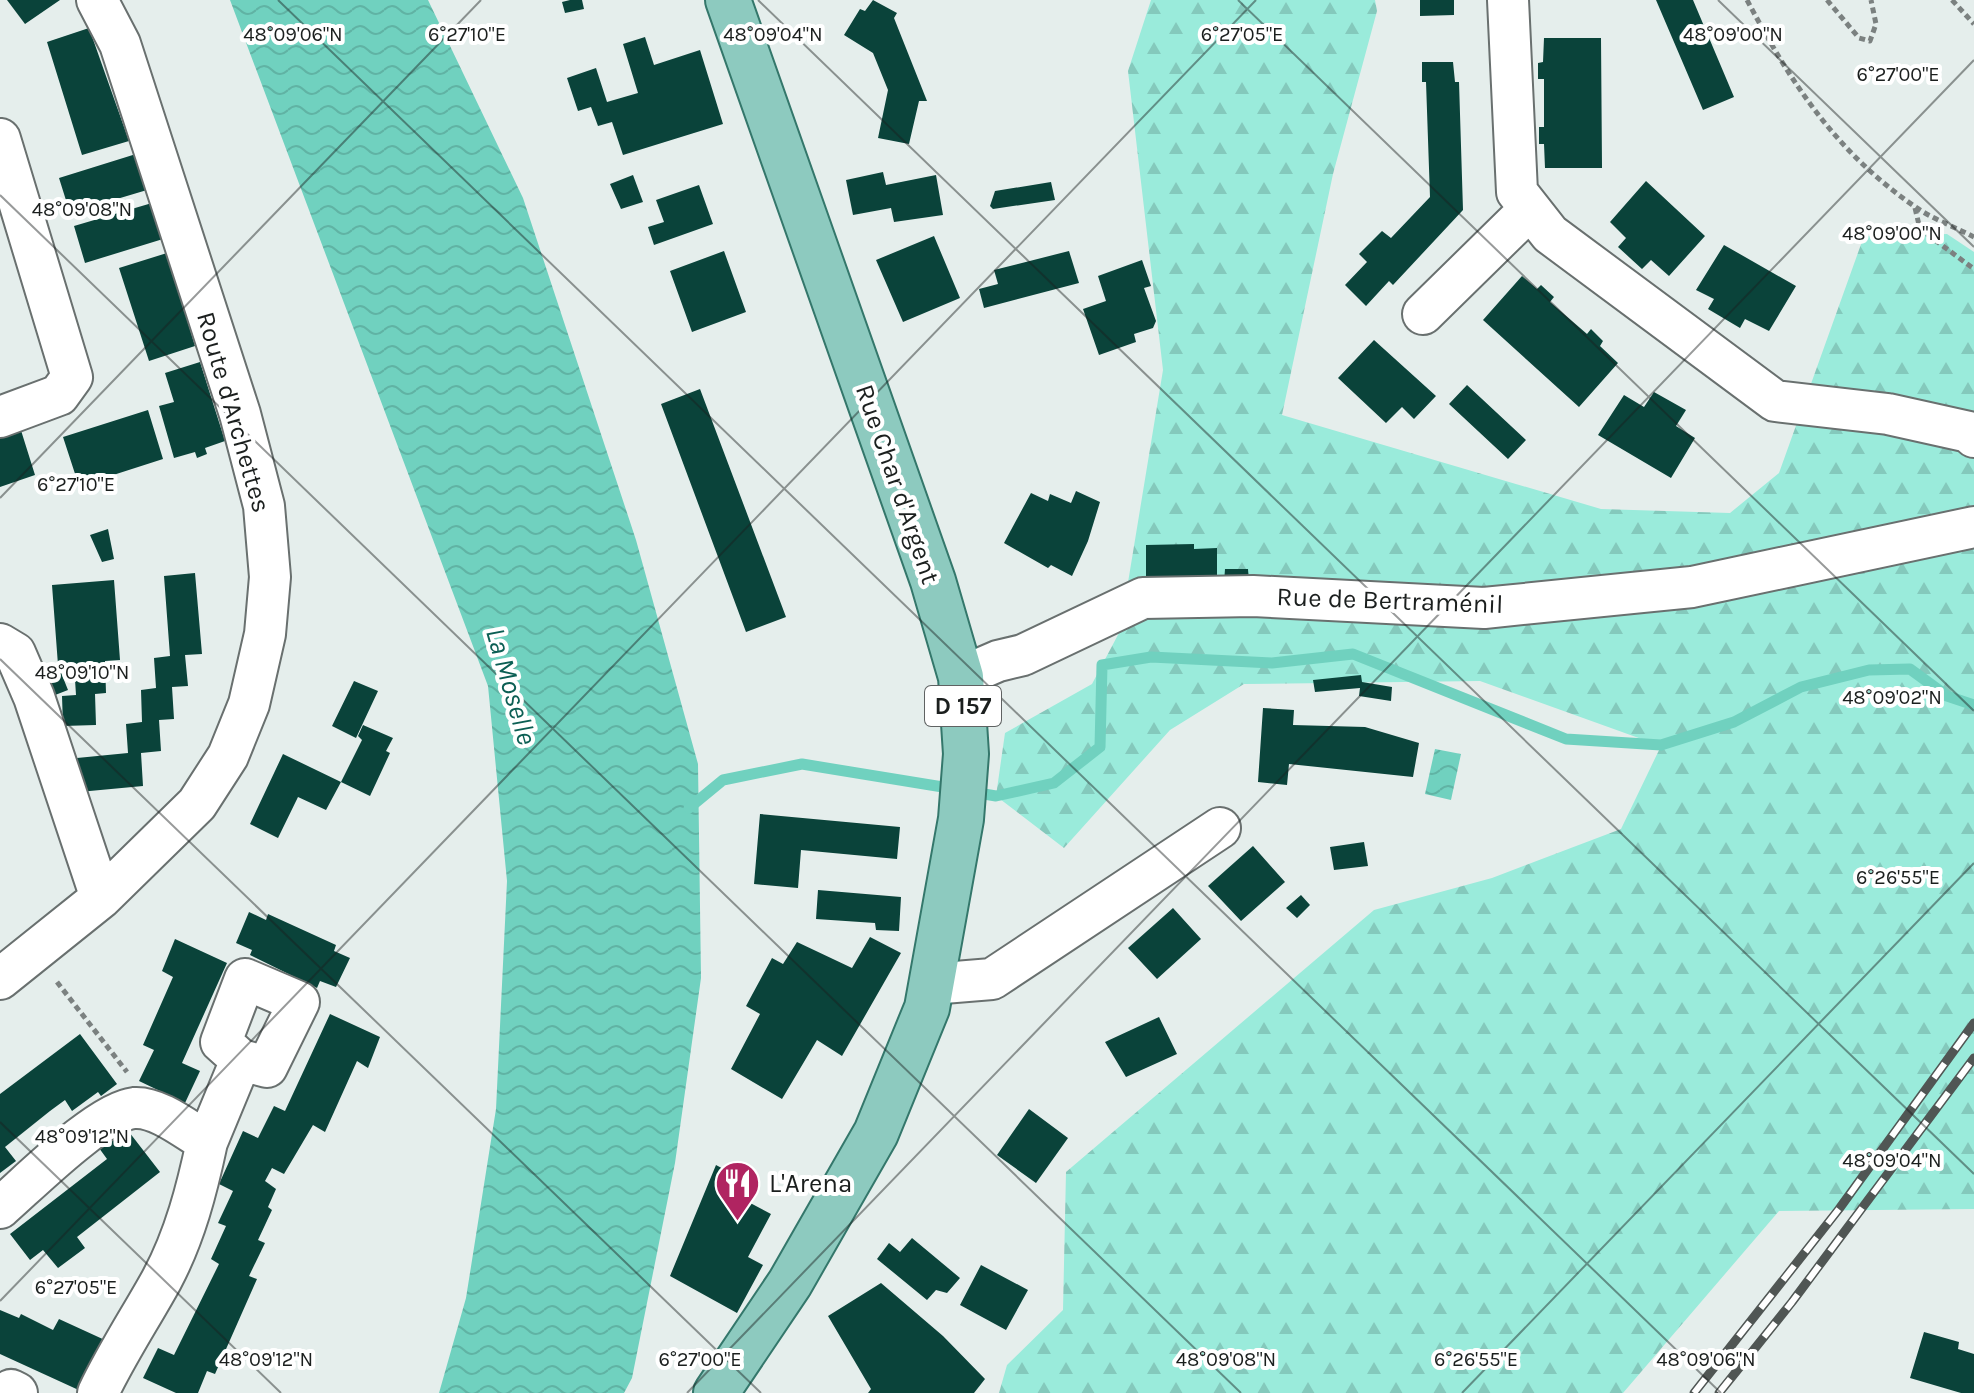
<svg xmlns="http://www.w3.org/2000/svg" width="1974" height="1393" font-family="Karla,sans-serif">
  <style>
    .forest { fill: url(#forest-firs) }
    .water { fill: url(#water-waves) }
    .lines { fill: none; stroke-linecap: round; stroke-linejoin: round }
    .stream { stroke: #70d1bf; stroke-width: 11 }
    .building { fill: #0a433a }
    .minor-casing { stroke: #69706f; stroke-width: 44 }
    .major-casing { stroke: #34776b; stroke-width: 48 }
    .path { stroke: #7b8180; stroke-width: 5; stroke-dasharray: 6 4; stroke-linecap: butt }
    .minor { stroke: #fff; stroke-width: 40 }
    .major { stroke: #8dcabf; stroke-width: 44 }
    .rail-casing { stroke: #505654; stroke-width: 9 }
    .rail { stroke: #fff; stroke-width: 6; stroke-dasharray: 18; stroke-linecap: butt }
    .ticks { fill: none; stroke: #1b1f1e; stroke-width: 2; stroke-opacity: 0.45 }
    .labels { text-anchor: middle; stroke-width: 8; stroke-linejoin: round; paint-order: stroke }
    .shield { fill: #fff; stroke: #5f6262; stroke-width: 2 }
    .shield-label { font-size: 24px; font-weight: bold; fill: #1b1f1e }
    .street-label { font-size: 26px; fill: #1b1f1e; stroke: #fff }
    .poi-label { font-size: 26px; fill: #1b1f1e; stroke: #fff; text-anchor: start }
    .water-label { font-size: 28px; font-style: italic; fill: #0c5f54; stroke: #fff }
    .ticks-label { font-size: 20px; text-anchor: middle; fill: #1b1f1e; stroke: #fff; stroke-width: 8; stroke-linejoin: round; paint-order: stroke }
  </style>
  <defs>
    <pattern id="forest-firs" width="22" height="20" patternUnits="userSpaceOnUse" patternTransform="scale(2)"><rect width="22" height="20" fill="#9aebdb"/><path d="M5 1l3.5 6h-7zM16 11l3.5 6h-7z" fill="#84c9bc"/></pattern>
    <pattern id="water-waves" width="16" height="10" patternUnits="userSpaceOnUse" patternTransform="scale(2)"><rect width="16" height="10" fill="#70d1bf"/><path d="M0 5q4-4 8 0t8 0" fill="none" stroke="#60b3a4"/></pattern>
  </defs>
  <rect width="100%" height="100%" fill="#e5eeec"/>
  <!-- forest -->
  <path class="forest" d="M1151,0h224l2,11 -44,163 -51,241 319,94 129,4 49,-40 85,-237 83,-2 27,18v957l-195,2 -156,182h-624l8,-28 56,-55 3,-138 308,-262 118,-32 129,-49 40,-83 -181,-65 -236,3 -74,46 -106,118 -68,-52 9,-63 87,-49 28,-53 43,-261 -35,-299z"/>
  <!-- water -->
  <path class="water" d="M230,0h198l95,198 113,342 62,224 3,214 -26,185 -43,215 -8,15h-185l27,-95 30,-189 11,-228 -19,-195z
    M1435,749l26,5 -10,46 -26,-6z"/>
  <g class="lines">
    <!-- stream -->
    <path class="stream" d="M972,792l24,4 58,-13 46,-36 2,-82 49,-8 121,6 81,-9 213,85 95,6 73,-23 67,-35 68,-17 41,-1 37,27 27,9
      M689,808l34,-28 79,-16 153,25"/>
  </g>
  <!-- building -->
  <path class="building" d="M7,0h53l-35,24z
    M570,0h12l2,9 -19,4 -3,-11z
    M873,0l24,13 -3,5 33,83h-8l-10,43 -31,-6 10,-48 -15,-37 -29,-18 16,-26 5,2z
    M1420,0h34v15l-34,1z
    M1656,0h37l41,97 -31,13z
    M89,28l40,113 -47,14 -35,-113z
    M645,37l9,28 46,-15 23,74 -100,31 -11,-33 -14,4 -7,-19 -13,4 -11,-33 29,-10 11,34 31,-9 -15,-49z
    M1544,38h57l1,130h-57l-1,-24h-5v-17h5v-48h-6v-16l5,-1z
    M1422,62h31l2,20h4l4,128 -70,75 -4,-4 -23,25 -21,-21 22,-23 -8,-8 23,-23 9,7 39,-41 -4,-115h-4z
    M136,154l11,36 -77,23 -11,-35z
    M883,172l3,13 50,-10 7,40 -49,7 -3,-14 -38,7 -7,-35z
    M633,175l10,27 -22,7 -11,-25z
    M1646,181l59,55 -36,40 -18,-16 -9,9 -24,-22 8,-9 -16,-16z
    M1051,182l4,18 -62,9 -3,-3 5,-15z
    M699,185l14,39 -59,21 -6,-18 16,-5 -8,-22z
    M152,203l11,36 -78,24 -11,-37z
    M934,236l26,62 -57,24 -27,-62z
    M1724,245l72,41 -27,45 -24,-12 -5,9 -32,-19 6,-10 -18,-9z
    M724,251l22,61 -54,20 -22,-61z
    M1069,251l10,32 -95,25 -5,-19 19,-5 -4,-14z
    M167,253l28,93 -46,15 -30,-93z
    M1142,260l9,26 -7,2 12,33 -3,7 -19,6 2,8 -37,13 -16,-46 23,-8 -8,-25z
    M1522,276l15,13 4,-4 13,12 -4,5 37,32 4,-5 12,12 -3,5 18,17 -39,44 -96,-87z
    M1374,340l62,56 -22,23 -12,-12 -16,16 -48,-45z
    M200,362l25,79 -20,7 2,6 -10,4 -2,-6 -21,6 -15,-52 15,-4 -9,-29z
    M1467,385l59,55 -18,19 -59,-55z
    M700,389l86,228 -40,15 -85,-228z
    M1654,392l32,18 -10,16 19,12 -24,40 -73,-43 26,-40 20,12z
    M148,410l15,49 -84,27 -16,-49z
    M19,424l16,51 -35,12v-57z
    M1076,491l24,11 -12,39 -16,35 -21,-11 -3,3 -44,-25 27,-50 17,8 2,-7 21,9z
    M108,529l6,30 -12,3 -12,-27z
    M1194,544v5l23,-1v35l-71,2v-40z
    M1225,569h23l1,14h-25z
    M195,573l7,81 -17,1 3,31 -16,1 2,32 -15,1 2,31 -20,2 2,33 -64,6 -2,-34 51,-5 -2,-29 16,-2 -1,-32 15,-2 -2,-30 16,-2 -6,-80z
    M114,580l6,80 -15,1 1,32 -11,1 1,31 -33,1 -1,-30 14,-1 -2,-31 -16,1 -6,-80z
    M60,670l8,20 -18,7 -6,-21z
    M1361,675l1,7 30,5 -1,14 -32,-5 1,-8 -45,4 -2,-12z
    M354,681l24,10 -22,47 -24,-12z
    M1263,708l31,2 -1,15 72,2 54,16 -6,34 -124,-13 -2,21 -29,-3z
    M363,725l30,13 -7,13 4,2 -20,43 -29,-14 21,-42 -4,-4z
    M283,754l58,28 -15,28 -28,-13 -20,41 -28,-14z
    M760,814l140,13 -3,32 -96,-9 -3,38 -44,-4z
    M1364,842l4,24 -34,4 -4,-23z
    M1253,846l32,36 -44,39 -33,-35z
    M818,890l83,7 -2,34 -23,-1 -1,-7 -59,-4z
    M1301,895l9,10 -13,13 -11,-10z
    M1173,908l28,31 -44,40 -29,-31z
    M249,912l17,8 2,-6 68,31 -2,6 16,7 -14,29 -16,-6 -3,7 -67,-33 2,-5 -16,-7z
    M870,937l31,16 -59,103 -25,-16 -35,59 -51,-30 29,-55 -14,-8 26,-48 11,6 14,-22 55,26z
    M175,939l52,24 -45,100 18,8 -15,32 -46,-22 15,-31 -11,-5 30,-68 -11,-6z
    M330,1014l50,23 -12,31 -11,-7 -32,71 -12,-7 -29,49 -12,-6 -7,13 11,8 -8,18 4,3 -14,30 7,3 -16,33 8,3 -42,95 -8,-3 -9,22h-22l-33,-15 15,-30 16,7 45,-91 -8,-5 15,-33 -8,-3 15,-32 -14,-7 24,-53 15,7 16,-32 11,5z
    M1159,1017l18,37 -51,23 -21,-35z
    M80,1034l37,50 -16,12 -3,-4 -26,19 -7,-11 -15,11 -45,36 11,14 -16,12v-79z
    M1029,1109l39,29 -32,45 -39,-28z
    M126,1128l34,44 -83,65 8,11 -27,20 -15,-18 -13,10 -20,-26 97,-75 -8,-11z
    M716,1165l28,15 -7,16 34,18 -23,43 15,8 -26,48 -67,-37z
    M912,1238l48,40 -13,15 -11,-3 -9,10 -50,-41 12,-16 11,9z
    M981,1265l47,25 -22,40 -46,-25z
    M881,1283l62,53 42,43 -11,14h-106l3,-4 -43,-73z
    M0,1310l19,8 2,-4 32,16 6,-11 48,22 -24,51 -83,-38z
    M1924,1332l35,10 -1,7 16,5v39h-13l-51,-15z"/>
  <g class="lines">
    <defs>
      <path id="minor" d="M1508,0l9,192 33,42 225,167 113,13 81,18 5,5
        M0,139l72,238 -13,18 -59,22
        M1423,314l107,-105
        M0,644l15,9 19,44 67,201
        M961,677l37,-16 25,-6 120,-57 110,-2 231,12 208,-21 282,-60
        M0,979l101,-81 96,-94 31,-48 21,-52 16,-70 5,-57 -6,-71 -24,-92 -120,-370 -23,-44
        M245,979l54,23 -32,65 -26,-7 -20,-18z
        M931,984l61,-5 228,-151
        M207,1142l34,-82
        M0,1208c29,-25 99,-96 134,-100 24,-2 54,23 73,34 -10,47 -22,94 -45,137 -21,38 -45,74 -64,114
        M5,1393l6,-3 6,3"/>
      <path id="major" d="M716,1393l74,-110 86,-150 51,-125 34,-189 5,-65 -5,-77 -28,-96 -205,-581"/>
    </defs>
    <!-- minor casing -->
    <use href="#minor" class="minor-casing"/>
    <!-- major casing -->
    <use href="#major" class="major-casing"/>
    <!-- path -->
    <path class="path" d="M1747,0c44,83 88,151 167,206 18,13 41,21 60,31
      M1827,0l32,38 11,3 6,-17 -5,-24
      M1952,0l22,24
      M1915,208l5,21 54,40
      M57,982l70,90"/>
    <!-- minor -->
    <use href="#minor" class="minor"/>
    <!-- major -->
    <use href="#major" class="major"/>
    <defs>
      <path id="rail" d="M1694,1393l145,-184 135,-186
        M1719,1393l73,-91 182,-244"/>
    </defs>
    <!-- rail casing -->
    <use href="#rail" class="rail-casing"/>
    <!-- rail -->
    <use href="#rail" class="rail"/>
  </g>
  <!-- ticks -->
  <path class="ticks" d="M278,0l1443,1393M758,0l1216,1174M1238,0l736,711M1718,0l256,247M0,195l1241,1198M0,498l481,-498M0,659l761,734M0,1122l281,271M0,1301l1256,-1301M687,1393l1287,-1333M1462,1393l512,-530"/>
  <!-- icons -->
  <defs>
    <symbol id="restaurant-pin" viewBox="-11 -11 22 30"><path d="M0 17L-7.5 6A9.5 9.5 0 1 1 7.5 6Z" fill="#b02461" stroke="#fff"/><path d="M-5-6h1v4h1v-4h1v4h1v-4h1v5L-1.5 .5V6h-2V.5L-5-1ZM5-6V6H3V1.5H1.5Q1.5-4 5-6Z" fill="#fff"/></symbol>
  </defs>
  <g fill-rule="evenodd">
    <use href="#restaurant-pin" x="712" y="1158" width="51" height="69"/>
  </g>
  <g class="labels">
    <!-- shield labels -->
    <rect class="shield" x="925" y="686" width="76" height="40" rx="6"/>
    <g class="shield-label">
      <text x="963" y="714">D 157</text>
    </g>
    <!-- street labels -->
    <g class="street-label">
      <text transform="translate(234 412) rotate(74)" y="9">Route d'Archettes</text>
      <text transform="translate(898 484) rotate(71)" y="9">Rue Char d'Argent</text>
      <text transform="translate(1390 600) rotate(2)" y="9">Rue de Bertraménil</text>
    </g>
    <!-- poi labels -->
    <g class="poi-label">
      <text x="769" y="1192">L'Arena</text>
    </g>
    <!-- water labels -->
    <g class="water-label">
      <text transform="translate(512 686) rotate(74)" y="10">La Moselle</text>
    </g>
  </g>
  <g class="ticks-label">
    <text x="293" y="41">48°09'06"N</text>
    <text x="773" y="41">48°09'04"N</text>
    <text x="1733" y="41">48°09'00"N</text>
    <text x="1242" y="41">6°27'05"E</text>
    <text x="467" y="41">6°27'10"E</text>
    <text x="1898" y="81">6°27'00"E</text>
    <text x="82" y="216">48°09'08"N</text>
    <text x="1892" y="240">48°09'00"N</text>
    <text x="76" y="491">6°27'10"E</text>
    <text x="82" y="679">48°09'10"N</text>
    <text x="1892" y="704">48°09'02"N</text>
    <text x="1898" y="884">6°26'55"E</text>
    <text x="82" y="1143">48°09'12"N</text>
    <text x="1892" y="1167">48°09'04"N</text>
    <text x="76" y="1294">6°27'05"E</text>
    <text x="700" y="1366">6°27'00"E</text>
    <text x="1476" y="1366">6°26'55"E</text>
    <text x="266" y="1366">48°09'12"N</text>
    <text x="1226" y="1366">48°09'08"N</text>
    <text x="1706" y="1366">48°09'06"N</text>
  </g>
</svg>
